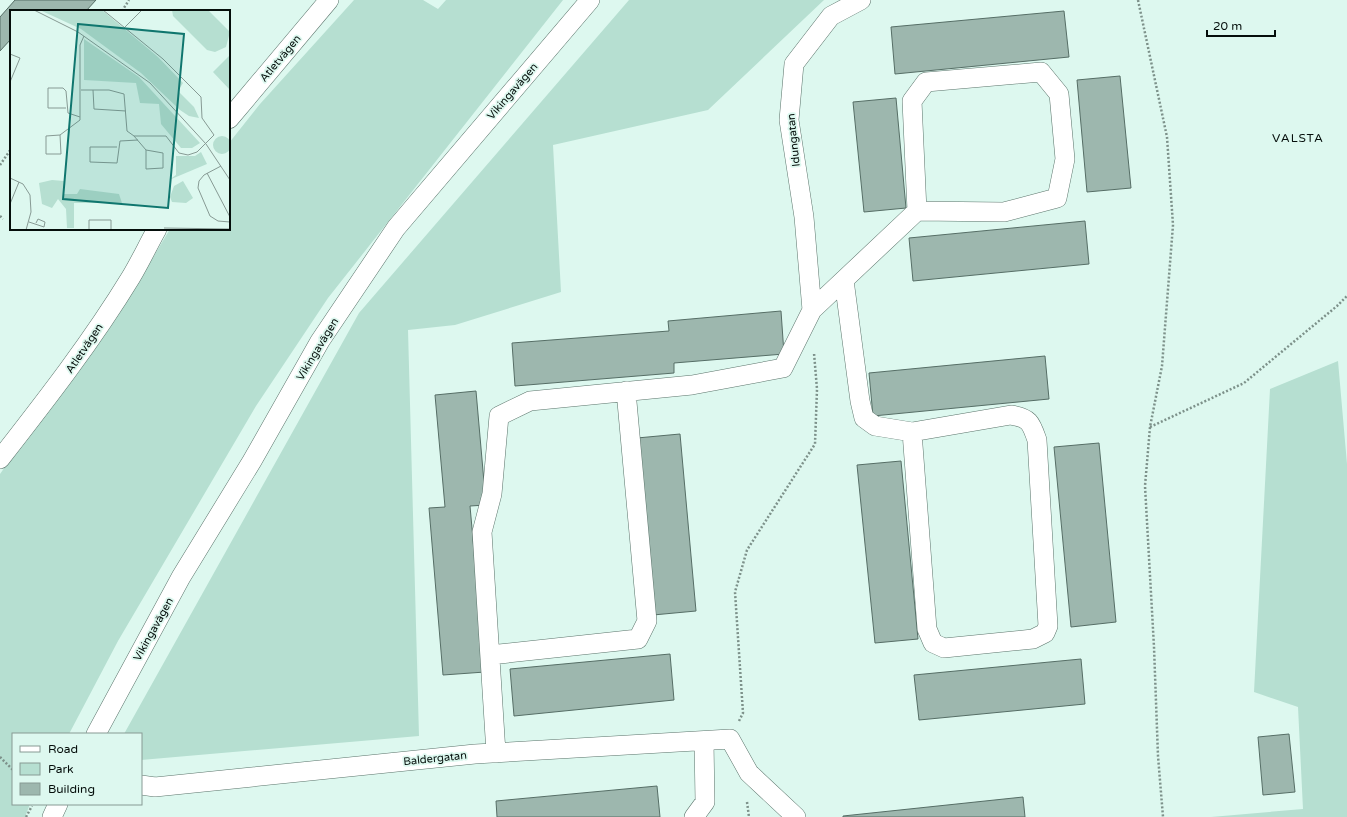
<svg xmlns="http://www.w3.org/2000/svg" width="1347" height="817" font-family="'Varela Round',sans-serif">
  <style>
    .green { fill: #b6dfd1 }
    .building { fill: #9db7ae; stroke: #566e66 }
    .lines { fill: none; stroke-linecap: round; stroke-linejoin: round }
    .minor-casing { stroke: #5b746b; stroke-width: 20 }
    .path { stroke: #7d918a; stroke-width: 2.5; stroke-dasharray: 2 2; stroke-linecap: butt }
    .minor { stroke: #fff; stroke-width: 19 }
    .labels { text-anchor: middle; stroke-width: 3.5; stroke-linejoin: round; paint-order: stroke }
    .street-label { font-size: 11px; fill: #050e0b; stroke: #ddf8ef }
    .neighbourhood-label { font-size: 12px; letter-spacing: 1px; fill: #050e0b; stroke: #ddf8ef }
    .inset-road { fill: none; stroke: #879a94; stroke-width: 1 }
    .view { fill: #0f766e; fill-opacity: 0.15; stroke: #0f766e; stroke-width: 2 }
    .inset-edge { fill: none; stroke: #050e0b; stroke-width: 2 }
  </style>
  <rect width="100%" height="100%" fill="#ddf8ef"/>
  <!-- green -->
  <path class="green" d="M354,0h69l15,9 8,-9h117l-235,298 -72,108 -138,235 -49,93h-56v70h17l-5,13h-25v-343l152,-215 18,-30h59v-86l31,-39z
    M629,0h195l-116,110 -155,35 8,147 -106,33 -47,5 11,406 -278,24v-26h-17l235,-421z
    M1338,361l9,103v353h-136l92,-8 -5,-102 -44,-15 16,-303z"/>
  <!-- building -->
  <path class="building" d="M15,0h81l-10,11h-75v28l-11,12v-34z
    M1064,11l5,46 -174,17 -4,-47z
    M1120,76l11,112 -44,4 -10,-112z
    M896,98l10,110 -42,4 -11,-110z
    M1085,221l4,43 -176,17 -4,-43z
    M781,311l3,43 -110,9v10l-159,13 -3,-43 157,-12 -1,-10z
    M1045,356l4,43 -176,17 -4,-43z
    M476,391l10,114 -16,1 15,166 -42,3 -14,-167 16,-1 -10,-112z
    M680,434l16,177 -43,4 -16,-177z
    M1099,443l17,179 -45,5 -17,-180z
    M901,461l17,178 -43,4 -18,-178z
    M670,654l4,46 -160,16 -4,-47z
    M1081,659l4,45 -166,16 -5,-45z
    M1289,734l6,58 -32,3 -5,-58z
    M657,786l3,31h-163l-1,-16z
    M1023,797l2,20h-182v-1z"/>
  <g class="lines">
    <defs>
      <path id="minor" d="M229,119l100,-119
        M844,280l16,121 4,17 11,8 37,6 99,-17c19,3 20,8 26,25l11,186 -3,7 -12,6 -89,9 -11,-5 -6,-14 -15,-197
        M812,310l-8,-93 -15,-97 5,-56 37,-48 30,-16
        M0,459c46,-59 92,-118 131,-182 9,-15 17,-32 26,-48
        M490,655l148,-16 9,-18 -21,-230
        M96,734l85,-157 71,-116 68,-120 76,-113 194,-228
        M496,753l-14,-221 10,-38 7,-78 31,-15 162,-16 91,-17 29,-58 105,-99 87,1 53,-14 8,-39 -6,-65 -18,-22 -115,10 -14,19 5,110
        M141,785l14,2 320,-33 255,-15 19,34 47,44
        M52,817l6,-13
        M694,817l11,-15 -1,-61"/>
    </defs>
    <!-- minor casing -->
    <use href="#minor" class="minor-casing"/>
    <!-- path -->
    <path class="path" d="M1138,0l29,137 6,88 -11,141 -12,61 -5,59 9,161 4,109 5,61
      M122,11l7,-11
      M0,165l11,-16
      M0,216l3,3
      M1150,427l94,-44 93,-77 10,-10
      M739,721l4,-8 -8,-121 12,-42 68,-106 2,-55 -3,-36
      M0,757l13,13
      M747,802l2,15
      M26,817l6,-11"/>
    <!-- minor -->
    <use href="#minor" class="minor"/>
  </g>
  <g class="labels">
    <!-- street labels -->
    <g class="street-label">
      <text transform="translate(280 58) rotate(-50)" y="4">Atletvägen</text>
      <text transform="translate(512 91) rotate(-49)" y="4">Vikingavägen</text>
      <text transform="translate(793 140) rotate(-96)" y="4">Idungatan</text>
      <text transform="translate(84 348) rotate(-56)" y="4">Atletvägen</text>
      <text transform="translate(317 349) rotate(-59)" y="4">Vikingavägen</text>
      <text transform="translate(153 629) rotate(-61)" y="4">Vikingavägen</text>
      <text transform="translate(435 758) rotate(-6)" y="4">Baldergatan</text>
    </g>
    <!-- neighbourhood labels -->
    <g class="neighbourhood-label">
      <text x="1298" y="142">VALSTA</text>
    </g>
  </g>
  <!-- overview -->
  <g transform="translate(10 10)">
    <rect width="220" height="220" fill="#ddf8ef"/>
    <path d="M92,0l56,47 25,26 -5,8 16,16 5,11 -10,-2 -9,-6 -39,-37 -60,-44 -39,-18zM162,0h36l22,22 -4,15 -11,5 -8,-2 -34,-34zM74,29l55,38 61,66 -8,5h-11l-20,-24 -2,-20 -19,-1 -4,-20 -52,-3zM220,45v35l-17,-18zM203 135a9 9 0 1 1 18 0a9 9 0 1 1-18 0ZM191,142l6,12 -38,16 7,-5v-19h19zM42,170l12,1v13h13l3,-5 39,5 3,9h-48v25h-7l-1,-19 -8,-10 -6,9 -10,-4 -3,-21zM173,171l10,17 -7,5 -14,-1 -2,-5 4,-11z" fill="#b6dfd1"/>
    <path class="inset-road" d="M24,0l44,22 72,51 56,61 24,36M93,0l60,49 38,38 1,21 12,17 -17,17 -9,3 -9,-2 -13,-17h-32M114,18l18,-18M0,44l10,4 -10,24M71,80h28l15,4 3,37 7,5 12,14v19l17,-1v-15l-17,-3M83,80l1,19 32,2M56,98h-18v-20h15l3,3 2,22 12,4M50,125l-14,1v18h15l-1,-19 20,-15v-75l4,-9M107,137h-27v15l27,1 3,-22 18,-1M211,156l-17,9 -5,6 -1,7 12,28 8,5 12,1M197,163l23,44M0,168l13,6 7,11 1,17 -5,18M0,194l9,-22M19,212l15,5 1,-5 -7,-3 -2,4M154,218l66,1M79,220v-10h22v10"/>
    <path class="view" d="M68,14l106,10 -16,174 -105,-9z"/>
    <rect width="220" height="220" class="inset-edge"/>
  </g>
  <!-- legend -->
  <rect x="12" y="733" width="130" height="72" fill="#ddf8ef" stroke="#879a94"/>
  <rect x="20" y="746" width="20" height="6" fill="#ffffff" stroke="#879a94"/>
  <text x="48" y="753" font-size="12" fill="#050e0b">Road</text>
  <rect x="20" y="763" width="20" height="12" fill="#b6dfd1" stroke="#879a94"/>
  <text x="48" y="773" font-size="12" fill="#050e0b">Park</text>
  <rect x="20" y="783" width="20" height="12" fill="#9db7ae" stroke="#879a94"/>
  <text x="48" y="793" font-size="12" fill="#050e0b">Building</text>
  <!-- scale -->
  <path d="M1207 30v6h68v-6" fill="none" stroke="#050e0b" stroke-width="2"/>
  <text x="1213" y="30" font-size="12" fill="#050e0b" stroke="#ddf8ef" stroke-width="3" paint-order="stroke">20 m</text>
</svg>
